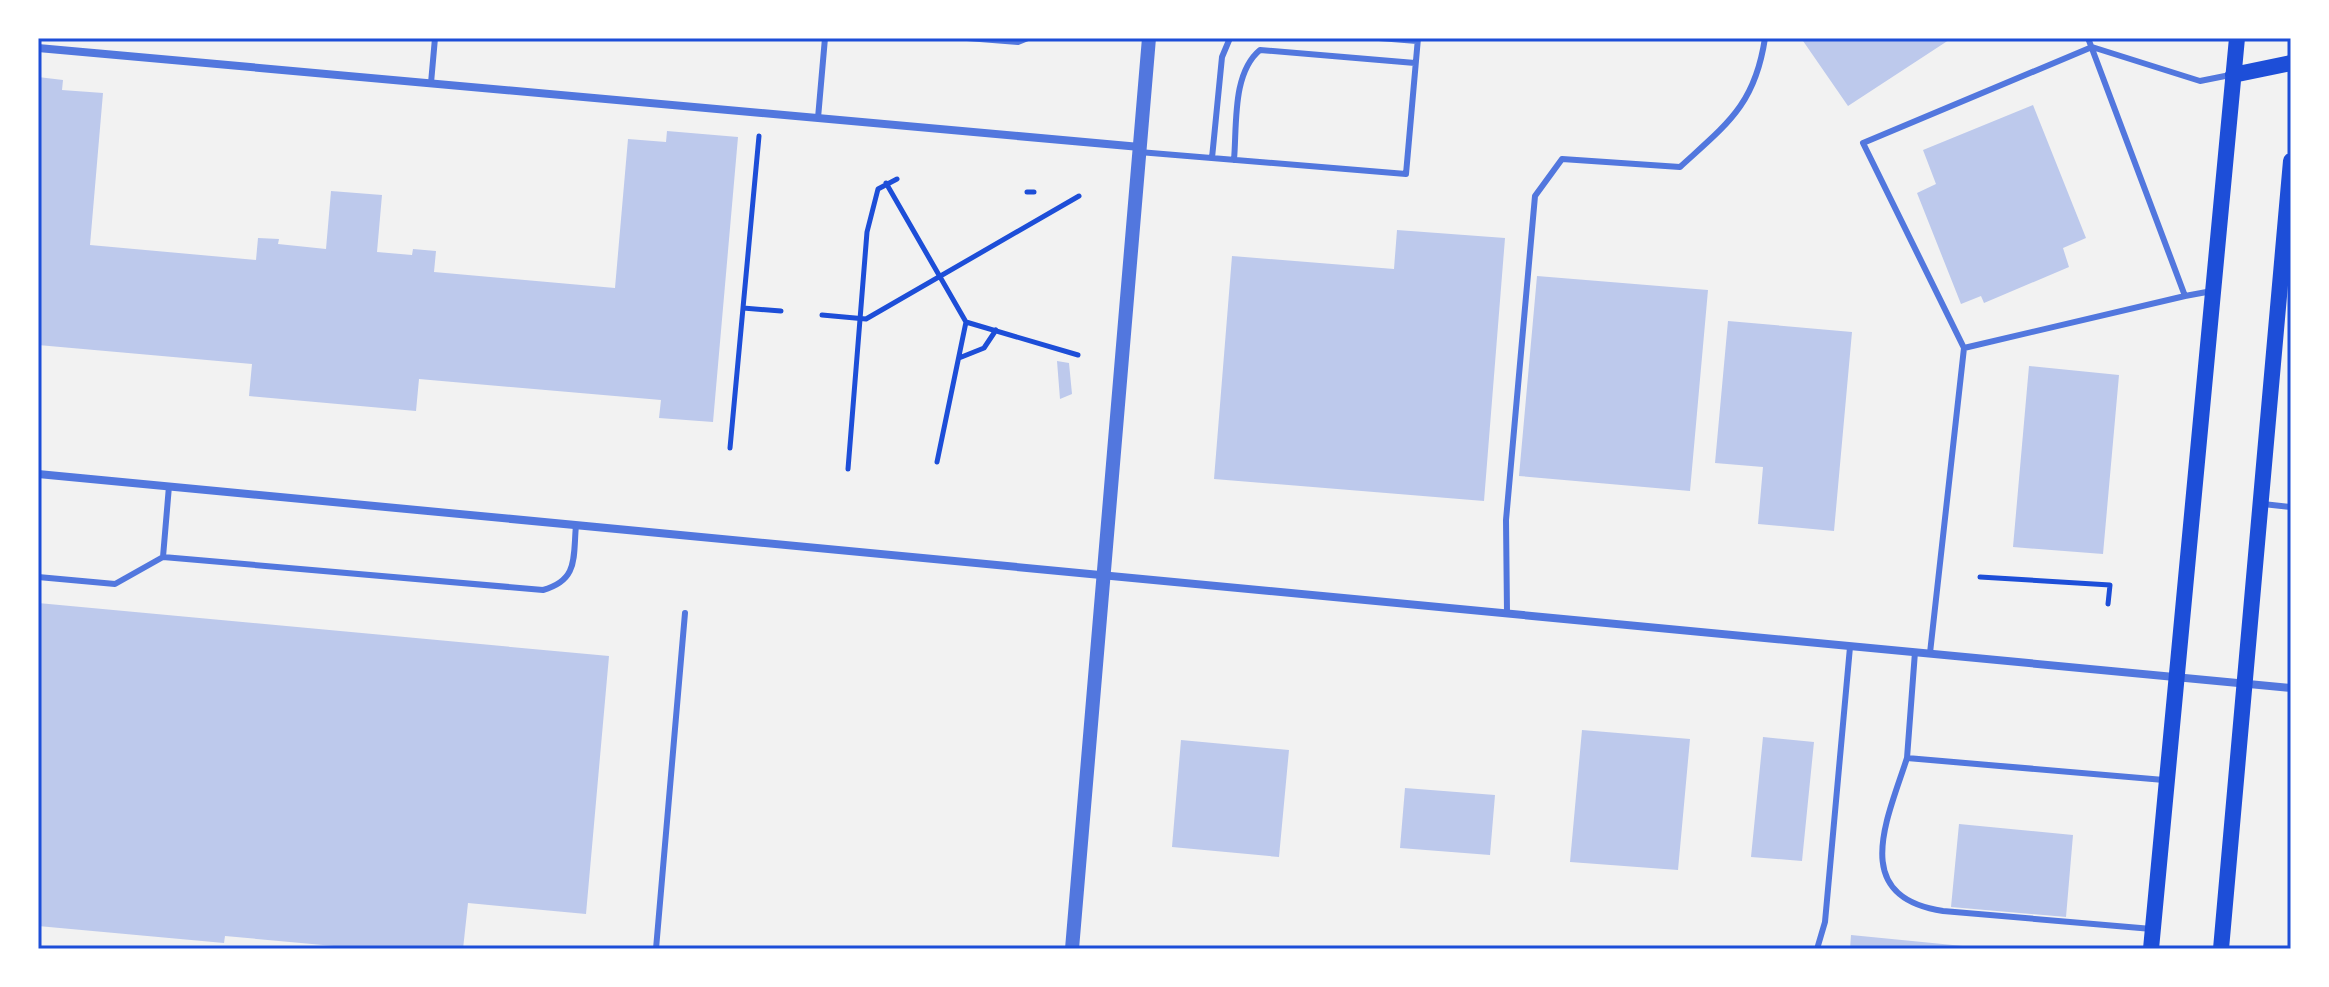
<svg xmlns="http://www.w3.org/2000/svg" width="2329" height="987" font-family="'Public Sans',sans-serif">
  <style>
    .building { fill: #bdc9ec }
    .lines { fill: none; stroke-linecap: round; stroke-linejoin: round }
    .path { stroke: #1d4ed8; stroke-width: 5 }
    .service { stroke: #5277de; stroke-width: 6 }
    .minor { stroke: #5277de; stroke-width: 8 }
    .tertiary { stroke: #5277de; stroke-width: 14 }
    .secondary { stroke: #1d4ed8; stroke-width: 16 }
    .neatline { fill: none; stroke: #1d4ed8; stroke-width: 3 }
  </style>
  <rect width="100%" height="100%" fill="#f2f2f2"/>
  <!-- building -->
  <path class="building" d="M1801,38h151l-104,68z
    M38,77l25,3 -1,10 41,3 -13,152 166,15 2,-22 21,1 -1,5 48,5 5,-58 51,4 -5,57 35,3 1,-6 23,2 -2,21 181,16 13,-149 38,3 1,-11 71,6 -25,285 -54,-4 2,-18 -242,-21 -3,32 -167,-15 3,-32 -214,-19z
    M2033,105l53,133 -23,10 6,19 -85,36 -3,-7 -20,8 -44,-111 19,-9 -13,-34z
    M1397,230l108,8 -21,263 -270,-22 18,-223 162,13z
    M1537,276l171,14 -18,201 -171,-15z
    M1728,321l124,11 -18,199 -76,-7 5,-57 -48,-4z
    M1057,361l12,2 3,31 -12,5z
    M2029,366l90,9 -16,179 -90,-7z
    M38,603l571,53 -23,258 -118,-11 -5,46h-96l-142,-13 -1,7 -186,-17z
    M1582,730l108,9 -12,131 -108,-8z
    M1763,737l51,5 -12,119 -51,-4z
    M1181,740l108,10 -10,107 -107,-10z
    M1405,788l90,7 -5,60 -90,-7z
    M1959,824l114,11 -7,82 -115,-10z
    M1851,935l122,12v2h-123z"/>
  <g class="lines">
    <!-- path -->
    <path class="path" d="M759,136l-16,172 38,3
      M886,183l80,139
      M1027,192h7
      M822,315l44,4 213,-123
      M959,358l25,-10 12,-18
      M730,448l13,-140
      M937,462l29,-140 112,33
      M848,469l19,-237 11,-43 19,-10
      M1980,577l130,8 -2,19"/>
    <!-- service -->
    <path class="service" d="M967,38l51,4 10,-4
      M1379,38l38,3
      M2088,38l97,258 27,-5
      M431,83l4,-45
      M818,118l7,-80
      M1139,152l267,22 12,-136
      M1212,158l10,-101 8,-19
      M1234,160c3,-35 -2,-87 26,-110l155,13
      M1964,348l-101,-205 229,-96 108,34 30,-6
      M2263,504l28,3
      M163,557l6,-71
      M38,577l77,7 48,-27 380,33c36,-10 30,-33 33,-65
      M1507,613l-1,-93 29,-324 27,-37 118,8c47,-43 75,-62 85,-129
      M1915,652l-8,106 257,22
      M1930,653l34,-305 221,-52
      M1907,758c-20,62 -58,139 36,153l209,18
      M656,949l29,-336
      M1817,949l8,-27 25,-275"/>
    <!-- minor -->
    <path class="minor" d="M38,48l1102,99
      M38,474l2253,214"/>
    <!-- tertiary -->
    <path class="tertiary" d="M1072,949l77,-911"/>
    <!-- secondary -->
    <path class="secondary" d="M2233,75l58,-12
      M2151,949l86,-911
      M2221,949l70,-788"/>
  </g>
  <!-- border -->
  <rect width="2329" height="987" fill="none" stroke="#ffffff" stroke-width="80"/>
  <rect x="40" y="40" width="2249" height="907" class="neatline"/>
</svg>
